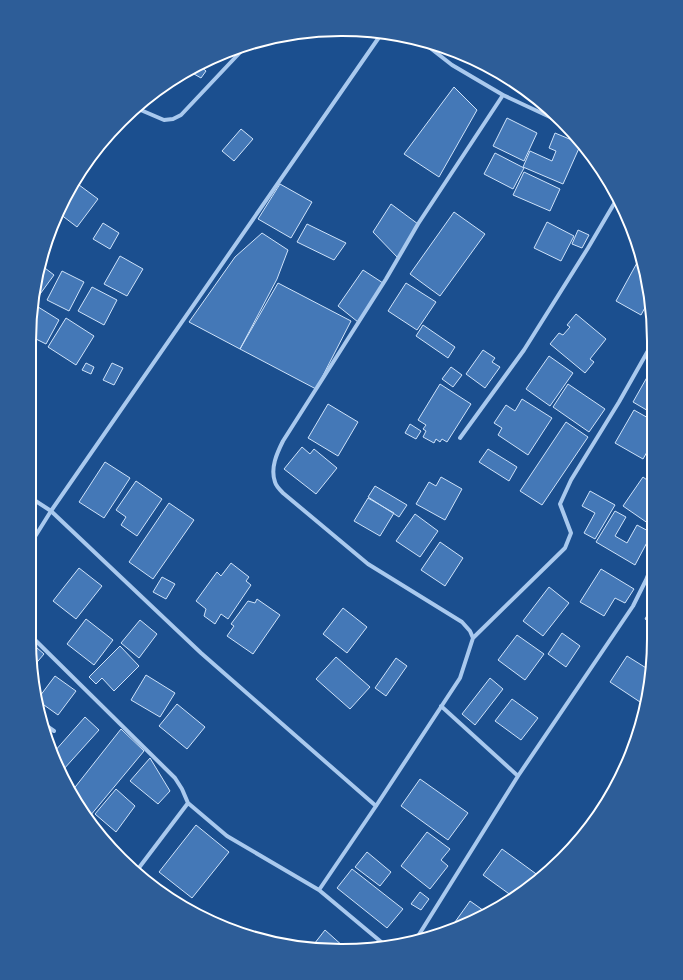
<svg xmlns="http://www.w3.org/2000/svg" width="683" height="980" font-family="'Exo 2',sans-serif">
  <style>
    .building { fill: #4478b7; stroke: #cfe3fa }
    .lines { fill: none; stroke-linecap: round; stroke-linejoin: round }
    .minor { stroke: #a9c9ee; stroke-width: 4 }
    .rim { fill: none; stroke: #fff; stroke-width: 2 }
  </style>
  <rect width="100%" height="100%" fill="#1b4f8f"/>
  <!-- building -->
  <path class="building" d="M218,55l-9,9 -5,-1z
    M200,66l6,5 -5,7 -7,-4z
    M454,87l23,23 -38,67 -35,-23z
    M507,118l30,15 -13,28 -31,-15z
    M241,129l12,10 -19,22 -12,-10z
    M555,133l24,10 1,3 -17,38 -40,-17 7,-16 22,10 4,-10 -7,-3z
    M495,153l29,15 -11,21 -29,-15z
    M524,172l36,17 -10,22 -37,-16z
    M75,182l23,17 -21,28 -17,-13 9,-25z
    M280,184l32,18 -21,36 -33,-19z
    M391,204l27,20 -20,34 -25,-26z
    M454,212l31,22 -45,62 -30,-22z
    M547,222l27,14 -13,25 -27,-13z
    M103,223l16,10 -9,16 -17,-10z
    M307,224l39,19 -12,17 -37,-18z
    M578,230l11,5 -7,13 -10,-4z
    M262,233l26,17 -11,29 -37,70 -51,-27 46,-65z
    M120,256l23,13 -16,27 -23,-12z
    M638,261l4,2 6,18v21l-7,13 -25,-14z
    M41,265l13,10 -19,26v-20z
    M363,270l20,13 -25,39 -20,-16z
    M62,271l22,11 -15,29 -22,-11z
    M278,283l73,38 -35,68 -76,-40z
    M406,283l30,19 -19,28 -29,-19z
    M92,287l25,13 -13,25 -26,-14z
    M35,305l24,15 -13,24 -12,-6z
    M576,314l30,25 -16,20 4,3 -9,11 -35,-29 9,-11 4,2 7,-8 -3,-2z
    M66,318l28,18 -18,29 -28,-18z
    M423,325l32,22 -7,11 -32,-22z
    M483,350l12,8 -3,4 8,5 -15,21 -19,-14z
    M549,356l24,17 -23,33 -24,-17z
    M86,363l8,4 -3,7 -9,-4z
    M112,363l11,5 -9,17 -11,-5z
    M451,367l11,8 -9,12 -11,-8z
    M650,372v40l-17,-10z
    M440,384l31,20 -24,38 -5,-3 -2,3 -4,-3 -2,4 -11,-6 3,-6 -3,-2 3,-4 -8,-5z
    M568,384l37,25 -16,23 -36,-25z
    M522,399l30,19 -24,37 -30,-20 4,-7 -8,-5 12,-18 9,6z
    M328,404l30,18 -20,34 -30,-18z
    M634,410l16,9 1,26 -8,14 -28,-16z
    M566,422l22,15 -46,68 -22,-14z
    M410,424l11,7 -5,8 -11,-6z
    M302,447l8,7 4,-5 23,19 -21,26 -32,-25z
    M488,449l29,18 -8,14 -30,-19z
    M105,462l25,16 -26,40 -25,-16z
    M441,477l21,12 -17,31 -29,-16 13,-22 7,4z
    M643,477l8,6 1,43 -29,-20z
    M136,481l26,18 -25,37 -16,-11 5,-8 -10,-7z
    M375,486l32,19 -8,12 -31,-20z
    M590,491l25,14 -20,34 -11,-6 11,-20 -13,-7z
    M368,498l26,15 -14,23 -26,-15z
    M169,503l25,17 -41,59 -24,-17z
    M615,511l11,6 -11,19 12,7 10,-18 15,8 -17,32 -39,-23z
    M415,514l23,17 -18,26 -24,-16z
    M440,542l23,16 -18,28 -24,-16z
    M231,563l18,14 -3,4 5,4 -23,34 -7,-5 -6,10 -11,-8 2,-7 -10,-8 21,-29 4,4z
    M79,568l23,18 -26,33 -23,-18z
    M601,569l33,20 -9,14 -10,-5 -11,18 -24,-14z
    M162,577l13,7 -9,15 -13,-7z
    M549,587l20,16 -26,33 -20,-15z
    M257,599l23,16 -27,39 -26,-18 7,-10 -3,-2 17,-23 7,2z
    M343,608l24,19 -20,26 -24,-19z
    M650,610l4,2v12l-9,-5z
    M86,619l27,21 -19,25 -27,-21z
    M140,620l17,14 -18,24 -18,-15z
    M562,633l18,13 -14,21 -18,-13z
    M517,635l27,19 -19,26 -27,-20z
    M29,641l15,13 -11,13z
    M120,646l19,20 -25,25 -12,-13 -6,6 -7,-7z
    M627,656l24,15 -3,29 -2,6 -36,-24z
    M336,657l34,30 -20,22 -34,-30z
    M396,658l11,8 -21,30 -11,-8z
    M146,675l29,18 -15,24 -29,-17z
    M55,676l21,15 -18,24 -21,-15z
    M490,678l13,11 -28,36 -13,-11z
    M512,699l26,19 -17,22 -26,-19z
    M177,704l28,23 -18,22 -28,-23z
    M85,717l14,13 -36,40 -9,-18z
    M121,729l23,22 -54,65 -15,-18 -3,-7z
    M150,758l20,33 -12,13 -28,-23z
    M420,779l48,34 -20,27 -47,-34z
    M116,789l19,17 -19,26 -21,-18z
    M196,825l33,27 -37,46 -33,-26z
    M427,832l23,17 -9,11 7,6 -18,23 -29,-23z
    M502,849l37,27 -27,20 -29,-21z
    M367,852l24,20 -11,14 -25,-19z
    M352,869l51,40 -16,19 -50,-40z
    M420,892l9,7 -8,11 -10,-6z
    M470,901l17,12 -7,6 -30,10z
    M325,930l19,17 -33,1z"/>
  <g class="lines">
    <!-- minor -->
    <path class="minor" d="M420,40l32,25 51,30 62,29
      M136,108l28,12 9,-1 8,-4 66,-70
      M460,438l64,-88 64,-102 30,-51
      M31,498l20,13 150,142 175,153
      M31,543l20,-32 331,-478
      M29,634l146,144 7,11 6,14 39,33 92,54 67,56
      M473,638l-3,-7 -8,-9 -94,-58 -85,-71c-3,-3 -7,-7 -8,-11 -5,-14 2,-29 8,-41l103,-162 32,-55 85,-129
      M441,706l77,70
      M41,722l13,9
      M135,873l53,-70
      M319,890l57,-84 84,-128 13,-40 92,-90 6,-15 -11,-29 11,-24 48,-78 30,-53
      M415,941l103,-165 115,-170 13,-26 7,-17"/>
  </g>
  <!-- crop -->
  <path d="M0 0H683V980H0ZM341 36H342A305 305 0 0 1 647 341V639A305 305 0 0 1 342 944H341A305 305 0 0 1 36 639V341A305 305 0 0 1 341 36Z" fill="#2d5d98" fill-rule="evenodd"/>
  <path class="rim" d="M341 36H342A305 305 0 0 1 647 341V639A305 305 0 0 1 342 944H341A305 305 0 0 1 36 639V341A305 305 0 0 1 341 36Z"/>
</svg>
